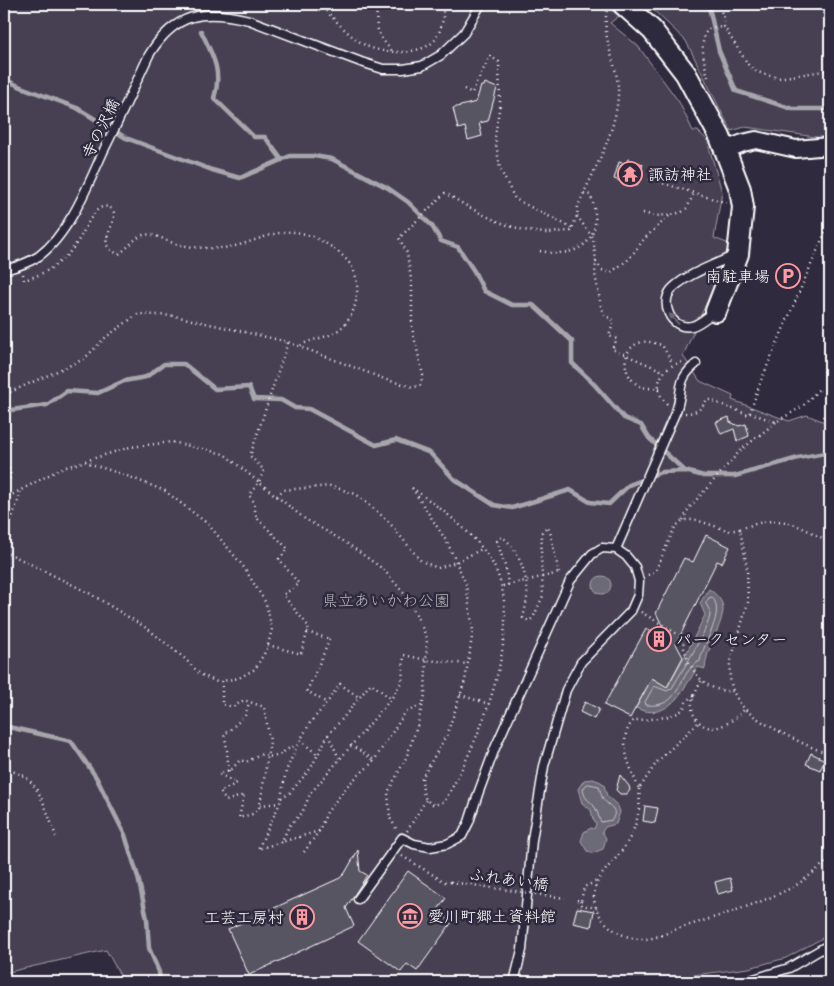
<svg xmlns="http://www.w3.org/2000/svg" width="834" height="986" font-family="'Gochi Hand','Klee One',sans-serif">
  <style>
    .green { fill: #464152; stroke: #a2a0a8 }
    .water { fill: #6d6a77; stroke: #a7a6ad }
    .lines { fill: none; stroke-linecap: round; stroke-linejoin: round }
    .shore { stroke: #c5c3c9; stroke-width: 1 }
    .stream { stroke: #a7a6ad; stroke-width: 4.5 }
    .building { fill: #595564; stroke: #fff }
    .service-casing { stroke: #fff; stroke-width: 11 }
    .minor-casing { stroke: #fff; stroke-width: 20 }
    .tertiary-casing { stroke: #fff; stroke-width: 24 }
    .path { stroke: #fff; stroke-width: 2.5; stroke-dasharray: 1 4; stroke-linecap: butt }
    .service { stroke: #2f2a3d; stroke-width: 8 }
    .minor { stroke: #2f2a3d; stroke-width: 16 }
    .tertiary { stroke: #2f2a3d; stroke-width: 20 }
    .path-bridge { stroke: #fff; stroke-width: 2.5; stroke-dasharray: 1 4; stroke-linecap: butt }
    .oneway { fill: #6d6a77 }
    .labels { text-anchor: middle; stroke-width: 5; stroke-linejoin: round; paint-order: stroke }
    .street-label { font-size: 16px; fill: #fff; stroke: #2f2a3d }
    .poi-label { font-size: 16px; fill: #fff; stroke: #2f2a3d; text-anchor: start }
    .park-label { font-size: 16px; fill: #b5b3ba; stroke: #2f2a3d }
  </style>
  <rect width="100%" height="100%" fill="#2f2a3d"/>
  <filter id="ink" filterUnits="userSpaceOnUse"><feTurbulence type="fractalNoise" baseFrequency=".02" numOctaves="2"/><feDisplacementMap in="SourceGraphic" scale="10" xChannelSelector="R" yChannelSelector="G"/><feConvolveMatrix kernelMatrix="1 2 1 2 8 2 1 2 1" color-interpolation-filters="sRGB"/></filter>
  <g filter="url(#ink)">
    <!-- green -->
    <path class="green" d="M4,4h599l16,12 -9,7 28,23 41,56 14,29h5l9,9 15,52 -8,46 18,7 -49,111 17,25 33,15 -1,4 57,21 18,-6 23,9v510l-44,24 -37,10 -110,14h-515l-18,-32 -102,23z
      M647,4h183v135l-85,-12 -14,4 -45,-90z"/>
    <!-- water -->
    <path class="water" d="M593 585a9 9 0 1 1 18 0a9 9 0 1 1-18 0Z
      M709,589c7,5 15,12 14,22 -3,20 -17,37 -18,58l-7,-2c-15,22 -29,56 -62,41l16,-30 16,8 20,-36 17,-35 -5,-12z
      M593,779l8,3 3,3 3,11 11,10 2,6 -4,12 -11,3 -3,5 4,6 -3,11 -10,4 -6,-2 -6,-10 3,-9 7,-4 3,1 2,-5 -3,-5 -2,-9 -9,-7 -4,-14 6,-9z"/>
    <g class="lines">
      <!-- shore -->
      <path class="shore" d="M709,598l3,-1c14,15 -9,46 -12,64 -24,11 -16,48 -54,44l-1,-3 9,-16 13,5 5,-3c8,-14 38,-61 38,-74 0,-4 -2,-7 -4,-10z
        M589,784l10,2c1,4 2,9 4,13 6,8 16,9 9,21l-11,2c-3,-5 -3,-11 -7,-16 -6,-8 -9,-5 -11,-17l3,-4z"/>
      <!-- stream -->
      <path class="stream" d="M697,4l12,3 10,44 17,40 57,18h37
        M201,31c11,23 22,40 13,67l40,39h11l17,23
        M4,79l17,8 56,21 49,30 86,32 28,8 50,-22h24l18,3 56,29 20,14 24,24 9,15 17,6 16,24 10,20 28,14h21l39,36v22l21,20 31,35 17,7 8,13 36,33
        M4,411l43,-6 20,-14 31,2 26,-12 22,-4 18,-13h20l31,25 34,-2 5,12 27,1 14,8 14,1 67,36 20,-5 34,13 24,26 40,26 18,3 58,-18 20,12 19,2 20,-19 32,-13 24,-1 19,5h31l63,-18 27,-5 5,3
        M4,726l67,15 25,36 29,58 13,42 9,42 2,29 10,24 1,10"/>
    </g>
    <!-- building -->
    <path class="building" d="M485,83l12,5 -9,33 -9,2 3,13 -14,4 -3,-13 -7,2 -5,-21 23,-6 5,-16h3z
      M628,159l15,5 -6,22 -23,-7 5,-17 7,2z
      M729,417l1,5 9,4 7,-2 3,12 -12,5 -3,-12 -13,5 -5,-12z
      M706,535l24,12 -8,16 -5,-2 -41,83 7,13 -16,30 -15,-9 -22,40 -26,-13 42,-76 24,12 -14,-28 28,-55 9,4z
      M585,702l14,7 -5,10 -14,-7z
      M811,753l14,7 -5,10 -14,-6z
      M620,775l9,11 1,4 -3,4h-7l-4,-4z
      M645,806l13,2 -3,15 -12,-2z
      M358,850l2,21 7,4 -21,33 8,18 -105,49 -21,-46 112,-51 5,-5z
      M408,871l38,27 -9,13 15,11 -35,49 -10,-7 -6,8 -43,-31z
      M730,878l3,12 -15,4 -3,-12z
      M577,908l17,3 -3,16 -18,-4z"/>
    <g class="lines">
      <defs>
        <path id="service" d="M4,270c12,-3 24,-7 35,-14 30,-22 49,-71 64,-104 16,-32 31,-65 46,-97 26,-43 55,-46 100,-35l112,42 22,7h20l19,-3 19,-11 23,-22 17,-29
          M716,311c-7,4 -16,13 -24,15 -22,5 -34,-26 -18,-39 16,-14 40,-22 59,-31
          M616,549l60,-138c8,-21 -1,-30 20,-47
          M358,899l44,-61 12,6 16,3 17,-3 15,-8 7,-14 9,-28 17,-46 75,-167 22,-27 10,-6 14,1 10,7 9,11 4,14 -1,14 -7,16 -50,51 -15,28 -22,76 -12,74 -10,110 -8,32
          M744,982l45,-14 41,-24"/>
        <path id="minor" d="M725,150l18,-7 13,-3 40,9 34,-3"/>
        <path id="tertiary" d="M623,4l29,26 34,44 34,63 20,52 3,18 -5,47 -22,57"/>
      </defs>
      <!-- service casing -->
      <use href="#service" class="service-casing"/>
      <!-- minor casing -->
      <use href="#minor" class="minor-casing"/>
      <!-- tertiary casing -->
      <use href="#tertiary" class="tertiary-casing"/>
      <!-- path -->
      <path class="path" d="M319,4c15,14 28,31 46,41 17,10 61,11 72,-8 2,-3 3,-7 4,-11 3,-7 3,-15 0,-22
        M378,4c-4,22 -1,31 15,48
        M715,4l6,7 3,7v9l25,39 8,6 21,6 52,-8
        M708,77c-3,-10 -10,-39 0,-47 3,-4 11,-2 16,-3
        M464,89l8,4 18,-37 9,6 1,41 -5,34 5,32 15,30 57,29
        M649,179l78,24
        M643,213l11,3 15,-1
        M577,216l16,22 3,23 -1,13 6,32 5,11 5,1 3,3 -5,15 8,3 -5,10 51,22
        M540,251c7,1 14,3 20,2 34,-2 42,-30 30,-58l-6,-2
        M596,262l6,8 8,3 19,-14 15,-20 26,-24 12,-3 5,-4 7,-15
        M23,274l1,6c25,-7 44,-21 57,-44 5,-8 14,-33 27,-29 16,5 -5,28 -1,38 2,5 7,7 12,9 9,-6 14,-15 24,-19 11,-3 22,6 33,9 14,3 30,5 45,4 25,-1 50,-18 73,-16 19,1 51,20 59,37 8,16 4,41 -7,54 -15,17 -31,13 -46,23
        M660,388c-7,0 -14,1 -20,-2 -17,-8 -21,-36 -1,-43 8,-3 15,0 23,2l11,19
        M4,399l2,-5 78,-35 22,-22 32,-23 37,2 113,26 99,38 26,7 7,-1 3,-11 -11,-47v-43l-5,-32 -8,-15 46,-45c31,19 66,39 102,40 8,0 16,-2 24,-2l6,-15 1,-10c16,-37 42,-79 40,-120 -2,-25 -17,-49 -11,-75
        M667,404c-17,-17 -6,-37 15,-42
        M685,413c12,0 17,-4 22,-14l42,16 13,-37 68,-157
        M750,413l26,9 27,-16 16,-17 11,5
        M4,428l3,12 -3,2
        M4,449l7,28 -7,7
        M412,488c27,19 67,48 82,78 33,65 -16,178 -50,236l-10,3 -8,-5 -3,-8 -1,-14 25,-44 18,-53 8,-50 -7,-47 -19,-42z
        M277,496l6,-6 47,-4 26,8 31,26 34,41 17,7 18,-6 26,-13
        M4,499l56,-30 70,-22 42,-5 52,12 81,65 40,23 38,27 25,29 19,40 -2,57 -8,32 -11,31 -18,34 2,26 7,12
        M683,520l6,-12 52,-58 35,-28
        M740,529c42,-16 53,-6 90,13
        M4,534l3,-3 14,-38 -1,-3
        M4,551l85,42 59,36 36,29 16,16 17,8 22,-4 16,-9 12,-20 5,-20 -6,-26 -23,-37 -35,-42 -43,-33 -35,-14 -45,-15
        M648,575l7,-3 20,-45 8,-7h13l34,11 10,-2 7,39 1,34 -18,62c-2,16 3,32 14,44 13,14 67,41 86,46
        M508,585l-2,-16 -9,-28 5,-4c14,8 25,37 25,53 1,9 -2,19 -4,28l6,3 4,-3 10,-22 -2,-41 1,-23 5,-5 3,4 9,42
        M503,586l56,-13
        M641,612l43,26c-2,9 2,16 5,24 9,19 23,30 44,29
        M307,632l23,7 -23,52 20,12
        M268,645l33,9 8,-27 -26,-32 16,-11 -20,-25 9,-10 -32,-32 -2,-15 -5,-7 10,-13 5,-12 -14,-14 38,-114
        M222,681v23l11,3 11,-7 20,7 6,34 -10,64 -1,3 -7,6 -13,4 5,-23 -18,6 -6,-9 17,-9 -18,-9 13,-5 8,-9 6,2 16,-8c19,8 18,-5 35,-8
        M701,681c-3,7 -8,14 -9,22 -1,6 2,14 6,18 15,16 35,0 47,-12
        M460,695l29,9
        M694,696c-11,5 -6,7 -12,14 -8,8 -37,10 -48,10 -19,19 -3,49 5,69l18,-27 42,-40
        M328,735l11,23
        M300,740l18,15
        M351,745l23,15
        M4,769c6,2 13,3 18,6 18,8 28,46 35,64
        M229,771c-2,-13 -1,-24 -5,-36l21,-19 4,-13
        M639,789c3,23 -5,46 -19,64 -11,15 -26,24 -26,44 1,25 28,43 50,42 11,0 23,-6 33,-10 38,-12 78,-23 114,-41 14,-7 27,-20 39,-29
        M281,798l8,-4 22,-26 17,-33 15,-17 28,-35 20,16
        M260,805l20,-2
        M319,831l-61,18 22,-46 6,-32 11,-25 13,-23 17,-20 13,-19 20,14
        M407,831l19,-31
        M281,843l8,-17 13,-13 8,-19 81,-95 11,-18 2,-26 22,5 42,4
        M304,852l15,-21 8,-19 22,-28 24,-22 32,-49 18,-9
        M402,856l43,26h6
        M577,900l4,1 3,-14 13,-6
        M581,901l-1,4 17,3"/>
      <!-- service -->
      <use href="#service" class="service"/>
      <!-- minor -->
      <use href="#minor" class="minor"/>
      <!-- tertiary -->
      <use href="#tertiary" class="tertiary"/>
      <!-- path-bridge -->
      <path class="path-bridge" d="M451,882l114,16"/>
    </g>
    <!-- one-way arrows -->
    <defs><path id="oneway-solid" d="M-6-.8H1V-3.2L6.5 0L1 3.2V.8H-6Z" transform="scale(1.25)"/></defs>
    <use class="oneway" href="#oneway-solid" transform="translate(674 319) rotate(-132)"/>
  </g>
  <!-- icons -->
  <defs>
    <symbol id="temple-ring" viewBox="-11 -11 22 22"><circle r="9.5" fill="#2f2a3d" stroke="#ff9aa2" stroke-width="1.5"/><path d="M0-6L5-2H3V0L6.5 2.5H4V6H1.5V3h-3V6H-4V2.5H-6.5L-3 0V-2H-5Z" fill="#ff9aa2"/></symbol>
    <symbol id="parking-ring" viewBox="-11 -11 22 22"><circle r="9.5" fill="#2f2a3d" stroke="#ff9aa2" stroke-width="1.5"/><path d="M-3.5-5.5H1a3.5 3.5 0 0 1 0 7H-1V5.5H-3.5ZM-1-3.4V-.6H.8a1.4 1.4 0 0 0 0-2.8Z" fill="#ff9aa2"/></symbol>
    <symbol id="building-ring" viewBox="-11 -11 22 22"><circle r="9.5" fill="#2f2a3d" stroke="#ff9aa2" stroke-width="1.5"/><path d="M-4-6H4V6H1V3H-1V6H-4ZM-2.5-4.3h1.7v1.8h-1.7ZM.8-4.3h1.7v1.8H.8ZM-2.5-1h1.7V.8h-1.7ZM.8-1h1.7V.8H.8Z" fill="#ff9aa2"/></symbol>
    <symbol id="museum-ring" viewBox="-11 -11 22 22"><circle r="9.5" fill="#2f2a3d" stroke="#ff9aa2" stroke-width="1.5"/><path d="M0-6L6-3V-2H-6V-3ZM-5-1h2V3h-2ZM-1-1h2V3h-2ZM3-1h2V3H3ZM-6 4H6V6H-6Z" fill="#ff9aa2"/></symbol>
  </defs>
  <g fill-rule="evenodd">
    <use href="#temple-ring" x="616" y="160" width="28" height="28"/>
    <use href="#parking-ring" x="774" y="262" width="28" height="28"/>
    <use href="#building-ring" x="645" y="625" width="28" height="28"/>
    <use href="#museum-ring" x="396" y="902" width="28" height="28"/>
    <use href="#building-ring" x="288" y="903" width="28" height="28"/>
  </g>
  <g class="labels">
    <!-- street labels -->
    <g class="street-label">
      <text transform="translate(100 128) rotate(-64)" y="6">寺の沢橋</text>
      <text transform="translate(509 879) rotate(8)" y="6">ふれあい橋</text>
    </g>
    <!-- poi labels -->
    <g class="poi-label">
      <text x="648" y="180">諏訪神社</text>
      <text x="770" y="282" text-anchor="end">南駐車場</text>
      <text x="676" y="645">パークセンター</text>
      <text x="428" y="922">愛川町郷土資料館</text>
      <text x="284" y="923" text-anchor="end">工芸工房村</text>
    </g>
    <!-- park labels -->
    <g class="park-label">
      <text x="386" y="606">県立あいかわ公園</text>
    </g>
  </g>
  <!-- margin -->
  <rect width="834" height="986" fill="none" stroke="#2f2a3d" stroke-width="20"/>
  <rect x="10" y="10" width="814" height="966" fill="none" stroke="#fff" stroke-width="2" filter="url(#ink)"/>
</svg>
